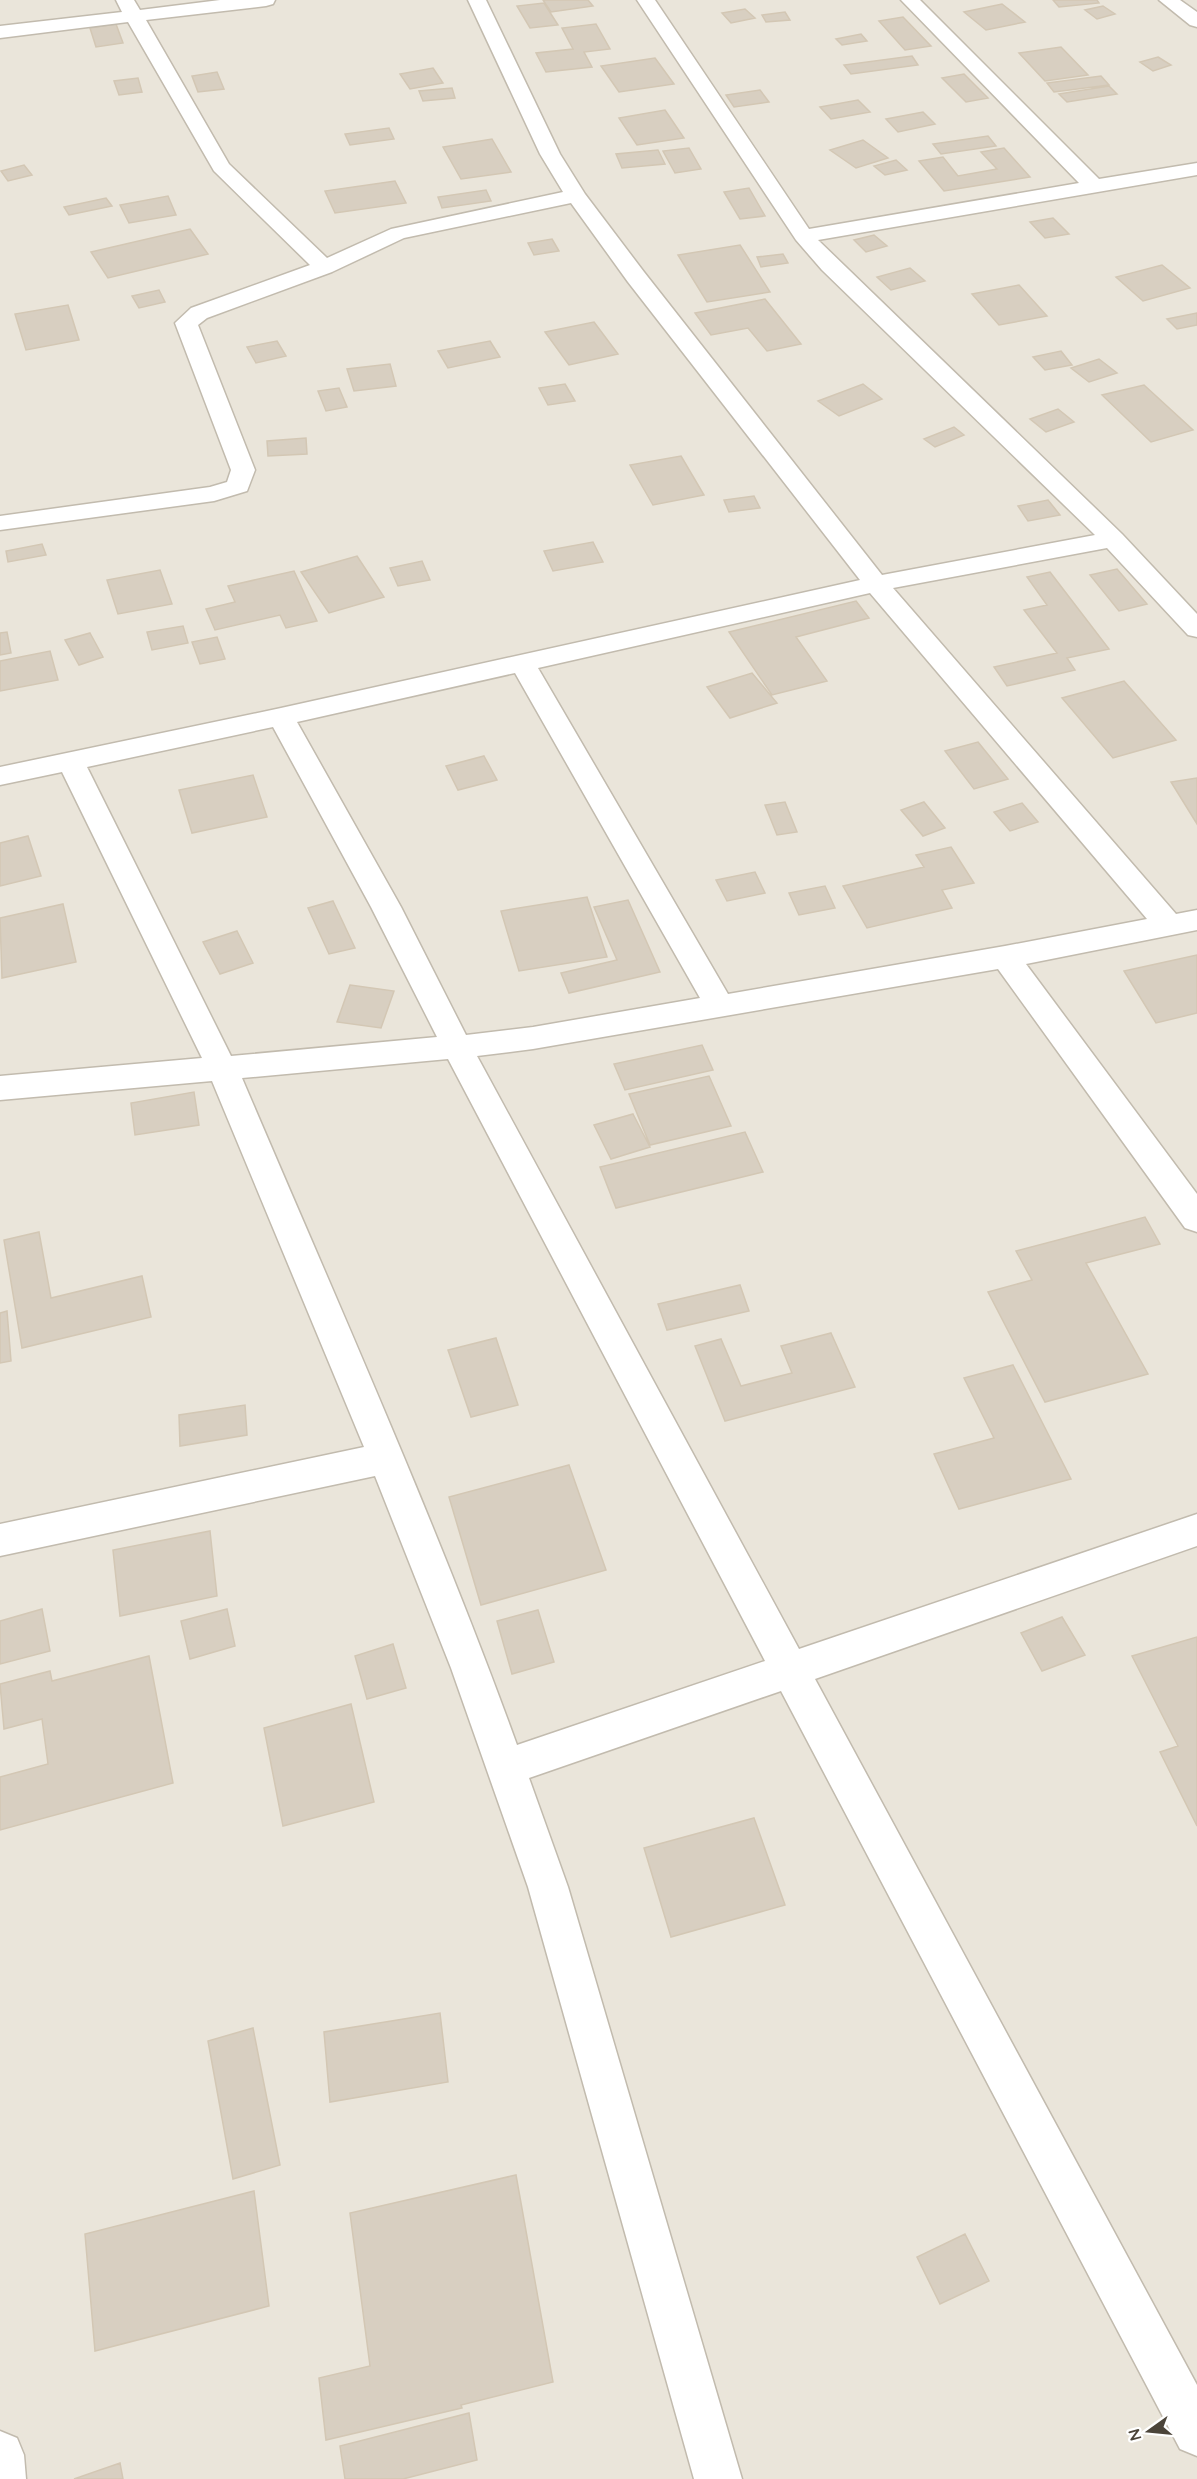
<svg xmlns="http://www.w3.org/2000/svg" width="1197" height="2479" font-family="Quicksand,sans-serif">
  <style>
    .residential { fill: #eae5da }
    .building { fill: #d8cfc1; stroke: #d3c7b4; stroke-width: 1.5 }
    .lines { fill: none; stroke-linecap: round; stroke-linejoin: round }
    .minor-casing { stroke: #c2bbae; stroke-width: 3 }
    .minor { fill: #fff; fill-rule: evenodd }
  </style>
  <rect width="100%" height="100%" fill="#f6f3ec"/>
  <!-- residential -->
  <path class="residential" d="M0,0h1197v2479h-1197z"/>
  <!-- building -->
  <path class="building" d="M543,0h45l5,6 -42,6z
    M1053,0h44l2,3 -40,4z
    M544,3l14,22 -28,3 -13,-22z
    M1002,4l23,18 -39,8 -22,-18z
    M1103,6l12,8 -18,5 -12,-9z
    M745,9l10,9 -24,5 -9,-10z
    M785,12l5,8 -24,2 -4,-7z
    M903,17l28,29 -26,4 -26,-29z
    M116,24l7,19 -27,4 -6,-19z
    M596,24l14,25 -26,3 8,15 -46,5 -10,-19 37,-4 -11,-21z
    M861,34l6,7 -25,4 -6,-6z
    M1061,47l27,28 -43,6 -26,-28z
    M912,56l6,9 -67,9 -7,-9z
    M1158,57l13,8 -18,6 -13,-9z
    M655,58l19,26 -55,8 -18,-26z
    M433,68l10,15 -33,6 -10,-15z
    M217,72l7,17 -26,3 -6,-16z
    M964,74l24,24 -22,4 -24,-24z
    M1101,76l8,9 -55,7 -7,-9z
    M138,78l4,14 -23,3 -5,-14z
    M1109,86l8,8 -50,8 -8,-8z
    M452,88l3,10 -32,3 -4,-10z
    M760,90l9,12 -35,5 -8,-12z
    M858,100l12,12 -39,7 -11,-12z
    M665,110l19,28 -47,7 -18,-27z
    M923,112l12,12 -37,8 -12,-13z
    M389,128l5,11 -44,6 -5,-11z
    M988,136l8,10 -55,8 -8,-10z
    M492,139l19,33 -50,7 -18,-32z
    M863,140l25,18 -32,10 -26,-18z
    M689,148l12,21 -26,4 -12,-22z
    M1004,148l26,29 -86,14 -25,-30 24,-4 15,19 39,-7 -16,-17z
    M658,150l7,14 -43,4 -6,-14z
    M896,160l11,10 -22,5 -11,-9z
    M24,165l8,10 -24,6 -7,-10z
    M395,181l11,22 -71,10 -10,-22z
    M749,188l16,28 -25,3 -16,-27z
    M486,190l5,11 -49,7 -4,-11z
    M168,196l8,19 -47,8 -9,-18z
    M106,198l6,8 -43,9 -5,-8z
    M1053,218l16,16 -24,4 -15,-16z
    M190,229l18,25 -100,24 -17,-26z
    M874,235l13,11 -21,6 -12,-12z
    M552,239l7,12 -25,4 -6,-12z
    M740,245l30,47 -63,10 -29,-47z
    M783,254l5,9 -27,4 -4,-10z
    M1162,265l28,23 -47,13 -27,-24z
    M910,268l15,13 -34,9 -14,-13z
    M1019,285l28,31 -48,9 -27,-31z
    M159,290l6,12 -26,6 -7,-12z
    M765,299l36,45 -34,7 -19,-23 -37,7 -16,-22z
    M68,305l11,35 -53,10 -11,-36z
    M1197,313v12l-20,4 -10,-10z
    M594,322l24,32 -49,11 -24,-33z
    M277,341l9,15 -30,7 -9,-16z
    M490,341l10,16 -52,11 -10,-17z
    M1061,351l11,14 -27,5 -12,-13z
    M1099,359l18,14 -28,9 -18,-14z
    M390,364l6,22 -42,5 -7,-22z
    M565,384l10,17 -27,4 -9,-17z
    M863,384l19,15 -43,17 -21,-15z
    M1144,385l49,45 -42,12 -49,-47z
    M339,388l8,19 -21,4 -8,-20z
    M1058,409l16,13 -28,10 -16,-13z
    M954,427l10,8 -29,12 -11,-8z
    M306,438l1,16 -39,2 -1,-15z
    M681,456l23,39 -51,10 -23,-40z
    M754,496l6,12 -31,4 -5,-12z
    M1048,500l12,15 -32,6 -10,-15z
    M593,542l10,20 -50,9 -9,-20z
    M42,544l4,11 -38,7 -2,-11z
    M357,556l27,41 -55,16 -28,-41z
    M422,561l8,19 -32,6 -8,-18z
    M1117,569l30,35 -28,7 -29,-36z
    M160,570l12,34 -54,10 -11,-34z
    M294,571l23,50 -31,7 -6,-13 -65,15 -9,-21 29,-7 -7,-16z
    M1050,572l59,77 -42,9 8,12 -68,16 -13,-19 63,-14 -33,-43 23,-5 -20,-28z
    M856,601l13,17 -73,19 31,44 -55,14 -43,-63z
    M183,626l5,17 -36,7 -5,-18z
    M7,632l4,21 -11,2v-22z
    M90,633l13,24 -24,8 -14,-25z
    M217,637l8,22 -25,5 -8,-22z
    M50,651l8,29 -58,11v-30z
    M752,673l25,30 -47,15 -23,-31z
    M1124,681l52,59 -63,18 -51,-60z
    M978,742l30,37 -34,10 -29,-38z
    M484,756l13,24 -39,10 -12,-24z
    M253,775l14,42 -75,16 -13,-43z
    M1197,778v46l-26,-42z
    M785,802l12,30 -20,3 -12,-30z
    M924,802l21,26 -22,8 -22,-26z
    M1022,803l16,19 -28,9 -16,-19z
    M28,836l13,40 -41,10v-43z
    M951,847l23,36 -32,7 10,18 -85,20 -24,-42 81,-19 -8,-12z
    M755,872l10,21 -38,8 -11,-21z
    M825,886l10,22 -36,7 -10,-22z
    M587,897l20,60 -88,14 -18,-60z
    M628,900l32,72 -91,21 -8,-20 56,-13 -23,-53z
    M333,901l22,47 -26,6 -21,-46z
    M63,904l13,58 -74,16 -2,-60z
    M237,931l16,32 -33,11 -17,-32z
    M1197,955v58l-41,10 -32,-52z
    M350,985l44,6 -13,37 -44,-6z
    M702,1045l11,25 -88,20 -11,-26z
    M709,1076l22,50 -81,19 -21,-51z
    M194,1092l5,33 -64,10 -4,-32z
    M633,1114l17,33 -39,12 -17,-34z
    M745,1132l18,40 -147,36 -16,-41z
    M1145,1217l15,27 -74,19 62,111 -103,28 -57,-110 44,-12 -16,-29z
    M39,1232l12,66 91,-22 9,41 -129,31 -18,-108z
    M740,1285l9,26 -82,19 -9,-26z
    M7,1311l4,50 -11,2v-50z
    M831,1333l24,54 -130,34 -30,-75 26,-7 20,47 51,-13 -11,-27z
    M496,1338l22,67 -47,12 -23,-67z
    M1013,1365l58,114 -112,30 -25,-55 60,-16 -30,-60z
    M245,1405l2,30 -67,11 -1,-31z
    M569,1465l37,105 -125,35 -32,-108z
    M210,1531l7,65 -97,20 -7,-66z
    M42,1609l8,42 -50,13v-43z
    M227,1609l8,37 -45,13 -9,-38z
    M538,1610l16,52 -42,12 -15,-53z
    M1062,1617l23,38 -43,16 -21,-38z
    M1197,1637v189l-37,-74 18,-6 -46,-90z
    M393,1644l13,44 -39,11 -12,-43z
    M149,1656l24,127 -173,47v-53l48,-13 -6,-45 -38,10 -4,-45 50,-13 2,10z
    M351,1704l23,98 -91,24 -19,-98z
    M754,1818l31,87 -114,32 -27,-89z
    M440,2013l8,69 -118,20 -6,-70z
    M253,2028l27,137 -47,14 -25,-138z
    M516,2175l37,207 -92,23 1,3 -136,32 -7,-62 51,-12 -20,-153z
    M254,2191l15,115 -174,45 -10,-117z
    M965,2234l24,47 -49,23 -23,-47z
    M469,2413l8,47 -74,19h-58l-5,-33z
    M120,2463l3,16h-49z"/>
  <g class="lines">
    <defs>
      <path id="minor" d="M116,0h18l6,10 80,-10h55l-2,4 -7,2 -120,14 83,144 98,94 64,-29 172,-37 -23,-38 -72,-154h18l74,154 25,40 59,78 238,303 213,-40 -273,-265 -26,-30 -159,-240h18l154,229 270,-46 -178,-183h19l179,179 98,-16v12l-379,65 304,294 75,80v23l-9,-2 -81,-87 -214,40 283,326 21,-4v20l-171,34 171,230v38l-12,-4 -187,-259 -465,80 -56,7 322,593 398,-135v32l-382,133 382,706v71l-17,-7 -399,-758 -252,87 39,109 174,592h-48l-166,-592 -77,-219 -76,-192 -375,80v-32l364,-77 -152,-366 -212,19v-24l202,-18 -140,-286 -62,13v-18l281,-59 579,-128 -232,-298 -57,-79 -167,35 -72,34 -125,46 -9,7 57,145 -8,21 -33,10 -214,29v-14l210,-29 17,-5 4,-12 -56,-147 16,-15 119,-43 -96,-94 -86,-149 -128,16v-12l122,-14zM870,593l277,326 -142,27 -277,48 -190,-326zM515,673l185,325 -167,29 -67,8 -65,-128 -104,-185zM273,727l98,180 66,130 -206,19 -144,-289zM448,1059l317,602 -248,84c-82,-226 -181,-446 -275,-667z
        M1159,0h21l17,12v15l-7,-2z
        M0,2431l17,7 7,17 2,24h-26z"/>
    </defs>
    <!-- minor casing -->
    <use href="#minor" class="minor-casing"/>
    <!-- minor -->
    <use href="#minor" class="minor"/>
  </g>
  <!-- north arrow -->
  <g transform="translate(1149 2431) rotate(255)" stroke="#ffffff" stroke-width="4.5" paint-order="stroke">
  <path d="M0-4.5L10 22L0 15L-10 22Z" fill="#4b4439"/>
  <text y="-9" font-size="16" font-weight="bold" text-anchor="middle" fill="#4b4439">N</text>
  </g>
</svg>
